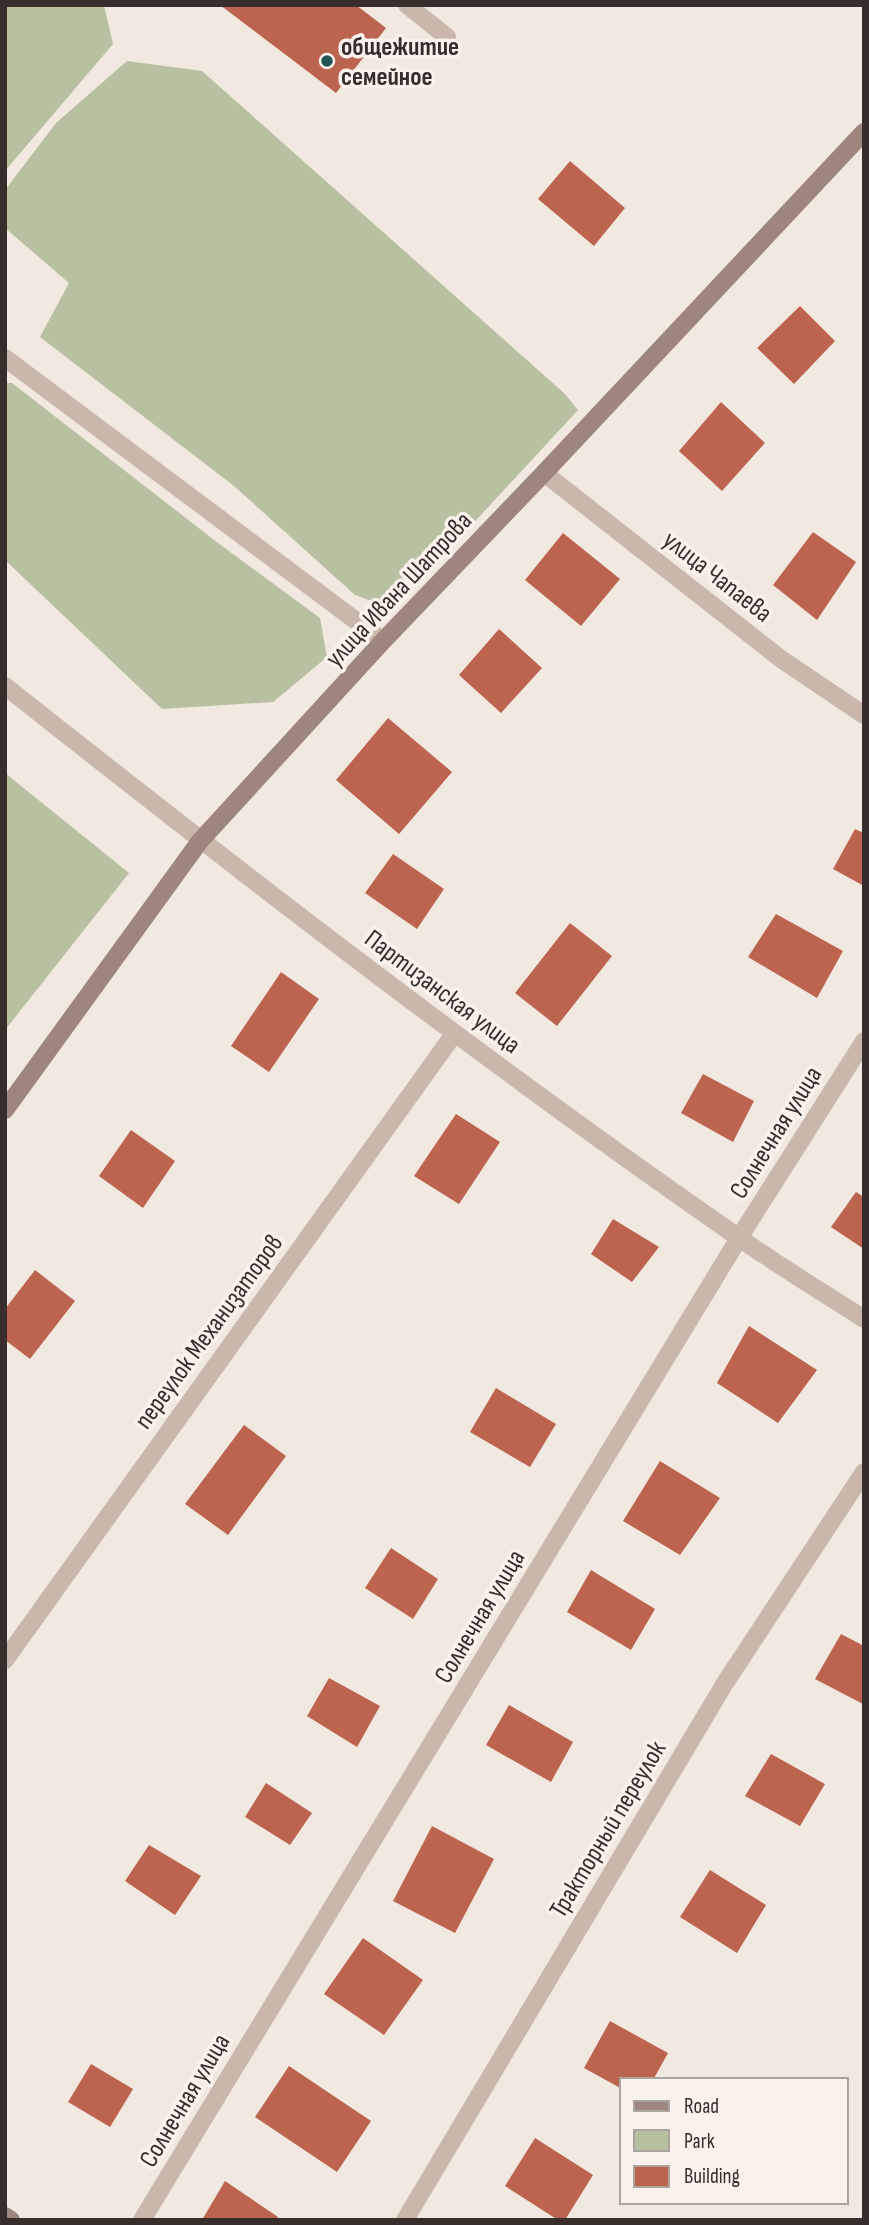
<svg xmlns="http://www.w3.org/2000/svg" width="869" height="2225" font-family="'Sofia Sans Condensed',sans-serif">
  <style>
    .green { fill: #b7c0a0 }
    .building { fill: #bd6451 }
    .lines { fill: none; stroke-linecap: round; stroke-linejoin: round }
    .lane { stroke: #c9b7ac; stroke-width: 18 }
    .street { stroke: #c9b7ac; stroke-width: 18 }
    .secondary { stroke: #9c867d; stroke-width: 18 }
    .poi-dot { fill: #225656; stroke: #f9f2ec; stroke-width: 2.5 }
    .labels { text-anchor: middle; stroke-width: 7; stroke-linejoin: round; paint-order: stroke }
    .poi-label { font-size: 26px; font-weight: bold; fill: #372d2a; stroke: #f9f2ec; text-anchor: start }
    .street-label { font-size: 26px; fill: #372d2a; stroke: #f9f2ec }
  </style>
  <rect width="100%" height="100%" fill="#f1e8df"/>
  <!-- green -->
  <path class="green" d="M5,5h99l9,39 -108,127z
    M127,61l75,10 362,322 14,17 -184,199 -39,-14 -121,-109 -194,-149 29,-54 -64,-55v-38l51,-67z
    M5,383h7l206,160 102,75 7,39 -54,45 -111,7 -157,-149z
    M5,773l124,100 -124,157z"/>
  <!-- building -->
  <path class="building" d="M220,5h136l30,23 -50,65z
    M570,161l55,47 -31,38 -56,-47z
    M800,306l35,35 -41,43 -37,-36z
    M721,402l44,41 -43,48 -43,-40z
    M813,532l43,30 -39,58 -44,-35z
    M563,533l57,46 -39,47 -56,-46z
    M499,629l43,39 -41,45 -42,-38z
    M388,718l64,54 -53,62 -63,-54z
    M855,829l9,4v53l-31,-17z
    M393,854l51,35 -27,40 -52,-36z
    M776,914l67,37 -26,47 -69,-41z
    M570,923l42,33 -55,70 -42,-33z
    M281,972l38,27 -50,73 -38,-26z
    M703,1074l51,27 -21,41 -52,-29z
    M456,1114l44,28 -41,62 -45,-28z
    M131,1130l44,31 -32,47 -44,-32z
    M856,1192l8,5v52l-33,-22z
    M613,1219l46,28 -27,35 -41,-28z
    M35,1270l40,31 -45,58 -25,-19v-31z
    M749,1326l68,44 -39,53 -61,-40z
    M496,1388l60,36 -26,43 -60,-35z
    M244,1425l42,31 -58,79 -43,-31z
    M660,1461l60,37 -40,57 -57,-34z
    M391,1548l47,31 -25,40 -48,-31z
    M591,1570l64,39 -24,41 -64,-38z
    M841,1634l23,12 -1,58 -48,-25z
    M329,1678l51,28 -23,41 -50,-31z
    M509,1705l64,37 -22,40 -65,-37z
    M771,1754l54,30 -25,42 -55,-30z
    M266,1783l46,30 -22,32 -45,-28z
    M432,1826l62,33 -39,74 -62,-32z
    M149,1845l52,31 -26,39 -50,-34z
    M710,1870l56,35 -29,48 -57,-36z
    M363,1938l60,42 -39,55 -60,-41z
    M610,2021l58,32 -15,27h-31v9l-38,-21z
    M91,2064l42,25 -23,38 -42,-25z
    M289,2066l82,55 -34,51 -82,-55z
    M535,2138l58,37 -28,45h-7l-53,-34z
    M225,2181l53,36 -2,3h-74z"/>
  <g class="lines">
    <!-- lane -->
    <path class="lane" d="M407,5l40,32
      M5,358l378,283
      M5,1660l449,-626
      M405,2220l320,-537 139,-211"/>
    <!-- street -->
    <path class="street" d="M544,473l237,186 83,56
      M5,686c240,190 482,377 733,551 41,29 84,55 126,82
      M142,2220l597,-982 125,-197"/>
    <!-- secondary -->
    <path class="secondary" d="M5,1110l195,-269 183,-200 161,-168 320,-341
      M5,2216l6,4"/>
  </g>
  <!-- markers -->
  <circle class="poi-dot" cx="327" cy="61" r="7"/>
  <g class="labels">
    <!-- poi labels -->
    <g class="poi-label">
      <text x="341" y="55">общежитие<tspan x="341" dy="30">семейное</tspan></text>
    </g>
    <!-- street labels -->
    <g class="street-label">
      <text transform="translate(718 576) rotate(38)" y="9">улица Чапаева</text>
      <text transform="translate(398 589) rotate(-47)" y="9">улица Ивана Шатрова</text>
      <text transform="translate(443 991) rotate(37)" y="9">Партизанская улица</text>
      <text transform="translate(775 1132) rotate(-58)" y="9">Солнечная улица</text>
      <text transform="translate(208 1331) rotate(-54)" y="9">переулок Механизаторов</text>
      <text transform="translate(479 1616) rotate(-59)" y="9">Солнечная улица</text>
      <text transform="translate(607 1829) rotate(-59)" y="9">Тракторный переулок</text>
      <text transform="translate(184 2100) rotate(-59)" y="9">Солнечная улица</text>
    </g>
  </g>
  <!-- border -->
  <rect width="869" height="2225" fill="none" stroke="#372d2a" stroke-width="14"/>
  <!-- legend -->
  <rect x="620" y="2078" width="228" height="126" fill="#f9f2ec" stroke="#aba39e" stroke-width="2"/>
  <rect x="634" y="2101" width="35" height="10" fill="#9c867d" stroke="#aba39e" stroke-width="2"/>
  <text x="684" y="2113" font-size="21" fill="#372d2a">Road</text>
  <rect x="634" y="2130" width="35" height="21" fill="#b7c0a0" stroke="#aba39e" stroke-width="2"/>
  <text x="684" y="2148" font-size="21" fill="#372d2a">Park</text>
  <rect x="634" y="2166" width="35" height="21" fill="#bd6451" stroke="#aba39e" stroke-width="2"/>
  <text x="684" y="2183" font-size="21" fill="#372d2a">Building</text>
</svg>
